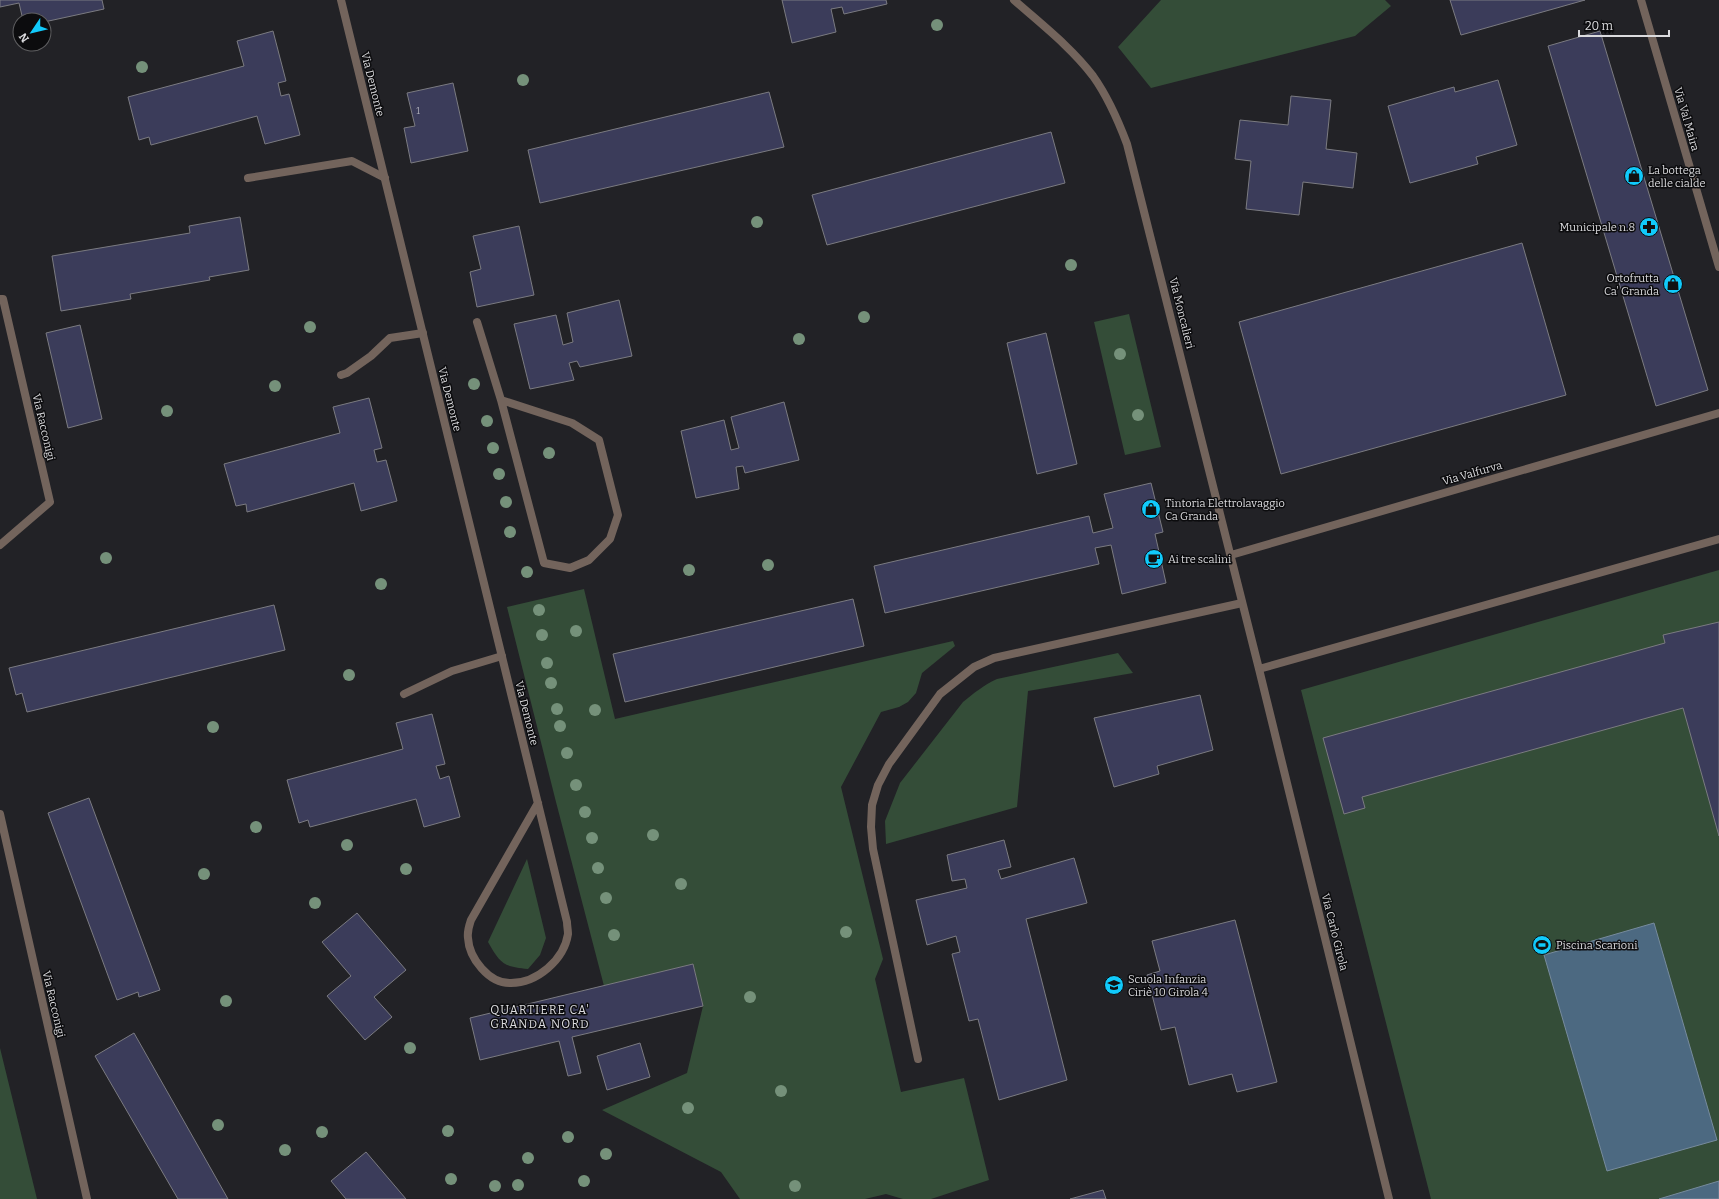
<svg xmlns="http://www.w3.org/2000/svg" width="1719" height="1199" font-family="Bitter,serif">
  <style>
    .green { fill: #344d38 }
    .water { fill: #4c6981; stroke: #778b9d }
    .building { fill: #3b3c5a; stroke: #7b7b81 }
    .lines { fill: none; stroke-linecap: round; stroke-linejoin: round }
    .service { stroke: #73645c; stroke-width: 8 }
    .minor { stroke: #73645c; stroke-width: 8 }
    .tree { fill: #75917a }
    .labels { text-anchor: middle; stroke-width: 3; stroke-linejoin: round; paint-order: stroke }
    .number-label { font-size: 9px; fill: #b3b3bd }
    .street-label { font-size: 11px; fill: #dbdbde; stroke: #0c0c0e }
    .poi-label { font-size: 11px; fill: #dbdbde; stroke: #0c0c0e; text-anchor: start }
    .neighbourhood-label { font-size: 12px; letter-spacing: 1px; fill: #dbdbde; stroke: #0c0c0e }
  </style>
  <rect width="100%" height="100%" fill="#222226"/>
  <!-- green -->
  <path class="green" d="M1161,0h224l6,6 -36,30 -204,52 -33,-41z
    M1129,314l32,133 -36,8 -31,-133z
    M1719,570v629h-288l-130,-509z
    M584,589l31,130 338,-78 2,5 -33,27 -6,20 -8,9 -9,5 -18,5 -40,75 42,172 -8,20 26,113 63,-14 25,102 -58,19h-28l-17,-5 -21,5h-125l-19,-27 -119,-62 85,-37 16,-67 -10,-42 -89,22 -48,-184 -49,-195z
    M1118,653l15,20 -105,18 -11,116 -131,37 -1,-23 15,-38 63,-81c11,-9 21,-17 34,-23z
    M527,859l19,79 -6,17 -12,14c-25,-2 -28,-6 -40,-27z
    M0,1048l37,151h-37z"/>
  <!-- water -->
  <path class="water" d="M1654,923l63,217 -110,31 -63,-216z
    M1719,1181v18h-60z"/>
  <!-- building -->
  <path class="building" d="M0,0h102l2,9 -60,13v-2h-21l-4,-17 -19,4z
    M782,0h104l1,4 -43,10 -2,-7 -11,2 5,23 -44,11z
    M1450,0h135l-124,35z
    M273,31l13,50 -8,2 3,13 8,-2 11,41 -35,9 -8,-28 -106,29 -2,-8 -10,3 -11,-43 116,-31 -7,-25z
    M1600,31l108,359 -52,16 -108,-360z
    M1498,80l19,65 -41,12 2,7 -68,19 -22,-77 66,-19 1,5z
    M453,83l15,68 -57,12 -7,-35 11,-2 -8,-33z
    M769,92l15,55 -244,56 -12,-53z
    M1291,96l40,4 -5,49 31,4 -4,35 -50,-6 -4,33 -53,-6 5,-48 -16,-2 5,-39 48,5z
    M1051,132l14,51 -238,62 -15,-50z
    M240,217l9,53 -40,7 1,3 -80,14 1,5 -70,12 -9,-55 138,-23 -1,-7z
    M519,226l15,69 -57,12 -7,-35 11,-3 -8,-33z
    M1522,243l44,152 -285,79 -42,-152z
    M619,300l13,56 -52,11 -3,-6 -8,2 5,17 -44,9 -16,-65 42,-9 7,30 10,-3 -6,-29z
    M80,325l22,94 -34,9 -22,-95z
    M1046,333l31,131 -40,10 -30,-131z
    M369,398l13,50 -8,2 3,12 9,-2 11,41 -36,10 -7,-28 -107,29 -1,-8 -10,2 -12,-42 116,-31 -7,-26z
    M784,402l15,58 -54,13 -2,-7 -7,1 3,22 -43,9 -15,-67 43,-11 7,30 8,-2 -8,-31z
    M1151,483l12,49 -8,2 11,49 -44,11 -11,-49 -16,3 4,16 -214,49 -11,-47 215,-50 4,17 20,-5 -9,-34z
    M853,599l11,47 -239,56 -12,-48z
    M274,605l11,45 -258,62 -5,-19 -6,2 -7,-27z
    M1719,622v214l-36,-128 -321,89 3,11 -21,6 -21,-76 342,-95 -2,-8z
    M1200,695l13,55 -56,16 2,8 -45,13 -20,-69z
    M432,714l13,50 -9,2 4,13 9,-3 11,41 -36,10 -8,-28 -106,28 -2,-7 -9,3 -12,-43 116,-31 -7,-26z
    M89,798l71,192 -21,7 -1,-5 -21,8 -69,-187z
    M1004,840l7,27 -13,3 3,9 73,-21 13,45 -61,16 41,161 -68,20 -21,-81 -9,2 -17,-67 8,-2 -4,-16 -29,9 -11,-45 51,-12 -2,-9 -13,2 -5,-26z
    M357,913l49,57 -32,27 18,20 -27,23 -38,-44 24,-20 -29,-34z
    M1235,920l42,162 -40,10 -5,-18 -43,11 -14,-58 -14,3 -14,-55 13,-4 -8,-30z
    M693,964l10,42 -131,31 9,36 -13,3 -9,-35 -79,19 -10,-42z
    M134,1033l94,166h-50l-83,-143z
    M640,1043l10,34 -43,13 -10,-34z
    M366,1152l40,47h-60l-15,-18z
    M1103,1190l3,9h-36z"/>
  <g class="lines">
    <!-- service -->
    <path class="service" d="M248,178l104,-17 33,17
      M0,299h3l47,203 -50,43
      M477,322l24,78 43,163 26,5 19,-8 21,-21 8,-24 -19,-75 -27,-17 -71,-23
      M341,375l6,-2 24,-17 19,-18 33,-5
      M404,694l48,-23 50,-15
      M918,1059l-45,-210 -2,-22 1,-22 6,-20 11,-21 51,-70 34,-27 20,-9 248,-55"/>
    <!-- minor -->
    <path class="minor" d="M341,0l226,922c0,4 1,8 1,12 -4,26 -31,49 -57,49 -22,1 -42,-25 -43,-45 -1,-7 1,-12 3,-18l67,-117
      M1014,0c27,24 57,47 79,76 15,21 25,44 34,68l132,525 130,530
      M1641,0l78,267
      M1231,555l488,-142
      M1259,669l460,-130
      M0,814l87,385"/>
  </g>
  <!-- trees -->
  <g class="tree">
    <circle cx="937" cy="25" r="6"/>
    <circle cx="142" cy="67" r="6"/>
    <circle cx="523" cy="80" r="6"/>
    <circle cx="757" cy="222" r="6"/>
    <circle cx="1071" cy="265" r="6"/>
    <circle cx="864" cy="317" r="6"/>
    <circle cx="310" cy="327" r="6"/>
    <circle cx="799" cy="339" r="6"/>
    <circle cx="1120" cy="354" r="6"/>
    <circle cx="474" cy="384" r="6"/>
    <circle cx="275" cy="386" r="6"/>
    <circle cx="167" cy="411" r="6"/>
    <circle cx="1138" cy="415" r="6"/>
    <circle cx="487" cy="421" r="6"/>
    <circle cx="493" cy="448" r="6"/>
    <circle cx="549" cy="453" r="6"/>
    <circle cx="499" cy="474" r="6"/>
    <circle cx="506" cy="502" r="6"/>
    <circle cx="510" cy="532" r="6"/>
    <circle cx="106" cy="558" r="6"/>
    <circle cx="768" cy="565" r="6"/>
    <circle cx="689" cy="570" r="6"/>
    <circle cx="527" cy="572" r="6"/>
    <circle cx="381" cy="584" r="6"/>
    <circle cx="539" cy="610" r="6"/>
    <circle cx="576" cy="631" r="6"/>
    <circle cx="542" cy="635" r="6"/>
    <circle cx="547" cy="663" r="6"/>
    <circle cx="349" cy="675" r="6"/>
    <circle cx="551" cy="683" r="6"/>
    <circle cx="557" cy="709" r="6"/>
    <circle cx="595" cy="710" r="6"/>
    <circle cx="560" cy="726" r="6"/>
    <circle cx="213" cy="727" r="6"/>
    <circle cx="567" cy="753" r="6"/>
    <circle cx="576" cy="785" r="6"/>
    <circle cx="585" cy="812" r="6"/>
    <circle cx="256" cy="827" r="6"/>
    <circle cx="653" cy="835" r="6"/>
    <circle cx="592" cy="838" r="6"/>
    <circle cx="347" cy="845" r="6"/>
    <circle cx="598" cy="868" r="6"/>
    <circle cx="406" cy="869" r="6"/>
    <circle cx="204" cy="874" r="6"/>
    <circle cx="681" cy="884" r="6"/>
    <circle cx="606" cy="898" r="6"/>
    <circle cx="315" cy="903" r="6"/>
    <circle cx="846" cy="932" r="6"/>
    <circle cx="614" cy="935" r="6"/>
    <circle cx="750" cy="997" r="6"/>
    <circle cx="226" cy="1001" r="6"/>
    <circle cx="410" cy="1048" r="6"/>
    <circle cx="781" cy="1091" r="6"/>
    <circle cx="688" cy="1108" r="6"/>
    <circle cx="218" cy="1125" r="6"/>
    <circle cx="448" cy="1131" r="6"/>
    <circle cx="322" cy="1132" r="6"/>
    <circle cx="568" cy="1137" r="6"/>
    <circle cx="285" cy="1150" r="6"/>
    <circle cx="606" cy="1154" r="6"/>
    <circle cx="528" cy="1158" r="6"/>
    <circle cx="451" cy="1179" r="6"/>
    <circle cx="584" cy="1181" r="6"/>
    <circle cx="518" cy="1185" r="6"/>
    <circle cx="495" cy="1186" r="6"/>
    <circle cx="795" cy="1186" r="6"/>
  </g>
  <!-- icons -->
  <defs>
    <symbol id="shop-disc" viewBox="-11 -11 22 22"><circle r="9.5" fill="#11cafb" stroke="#0c0c0e"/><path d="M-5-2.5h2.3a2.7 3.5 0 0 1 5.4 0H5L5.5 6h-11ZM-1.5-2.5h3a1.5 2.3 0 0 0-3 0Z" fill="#111"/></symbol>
    <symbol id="pharmacy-disc" viewBox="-11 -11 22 22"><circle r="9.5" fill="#11cafb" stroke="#0c0c0e"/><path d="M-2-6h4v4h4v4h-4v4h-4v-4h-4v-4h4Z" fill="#111"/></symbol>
    <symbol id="cafe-disc" viewBox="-11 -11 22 22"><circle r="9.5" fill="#11cafb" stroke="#0c0c0e"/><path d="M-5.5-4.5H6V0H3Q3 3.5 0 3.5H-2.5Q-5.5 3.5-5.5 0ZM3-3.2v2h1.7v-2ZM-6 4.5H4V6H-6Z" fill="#111"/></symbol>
    <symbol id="stadium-disc" viewBox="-11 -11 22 22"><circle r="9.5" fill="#11cafb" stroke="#0c0c0e"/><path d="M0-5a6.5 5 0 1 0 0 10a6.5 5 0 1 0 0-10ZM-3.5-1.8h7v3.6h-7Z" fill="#111"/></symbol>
    <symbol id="school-disc" viewBox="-11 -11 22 22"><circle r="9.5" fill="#11cafb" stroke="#0c0c0e"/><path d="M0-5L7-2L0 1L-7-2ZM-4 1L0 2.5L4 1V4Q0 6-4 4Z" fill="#111"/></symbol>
  </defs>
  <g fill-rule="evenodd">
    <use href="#shop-disc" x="1623" y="165" width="22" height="22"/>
    <use href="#pharmacy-disc" x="1638" y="216" width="22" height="22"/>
    <use href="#shop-disc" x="1662" y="273" width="22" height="22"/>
    <use href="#shop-disc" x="1140" y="498" width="22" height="22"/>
    <use href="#cafe-disc" x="1143" y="548" width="22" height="22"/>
    <use href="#stadium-disc" x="1531" y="934" width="22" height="22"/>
    <use href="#school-disc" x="1103" y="974" width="22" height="22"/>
  </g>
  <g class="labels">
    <!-- number labels -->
    <g class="number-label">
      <text x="418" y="114">1</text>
    </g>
    <!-- street labels -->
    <g class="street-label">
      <text transform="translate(373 84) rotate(76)" y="4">Via Demonte</text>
      <text transform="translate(1687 119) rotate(74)" y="4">Via Val Maira</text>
      <text transform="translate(1182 313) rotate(76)" y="4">Via Moncalieri</text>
      <text transform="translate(450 399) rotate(76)" y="4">Via Demonte</text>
      <text transform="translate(44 427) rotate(77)" y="4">Via Racconigi</text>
      <text transform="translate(1472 473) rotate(-16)" y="4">Via Valfurva</text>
      <text transform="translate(527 713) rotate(76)" y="4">Via Demonte</text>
      <text transform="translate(1335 932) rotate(76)" y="4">Via Carlo Girola</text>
      <text transform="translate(54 1004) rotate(77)" y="4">Via Racconigi</text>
    </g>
    <!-- poi labels -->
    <g class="poi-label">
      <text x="1648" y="174">La bottega<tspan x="1648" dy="13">delle cialde</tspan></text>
      <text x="1635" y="231" text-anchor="end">Municipale n.8</text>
      <text x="1659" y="282" text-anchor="end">Ortofrutta<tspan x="1659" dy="13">Ca' Granda</tspan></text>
      <text x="1165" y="507">Tintoria Elettrolavaggio<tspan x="1165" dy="13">Ca Granda</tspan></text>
      <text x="1168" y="563">Ai tre scalini</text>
      <text x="1556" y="949">Piscina Scarioni</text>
      <text x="1128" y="983">Scuola Infanzia<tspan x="1128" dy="13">Ciriè 10 Girola 4</tspan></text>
    </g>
    <!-- neighbourhood labels -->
    <g class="neighbourhood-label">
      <text x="540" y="1014">QUARTIERE CA'<tspan x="540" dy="14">GRANDA NORD</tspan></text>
    </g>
  </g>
  <!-- north arrow -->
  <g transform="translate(32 32) rotate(235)"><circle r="19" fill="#0c0c0e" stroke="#5f5f61"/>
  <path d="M0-3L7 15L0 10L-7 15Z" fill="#11cafb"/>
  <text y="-6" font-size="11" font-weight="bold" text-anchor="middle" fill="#dbdbde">N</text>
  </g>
  <!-- scale -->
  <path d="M1579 30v6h90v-6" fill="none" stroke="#dbdbde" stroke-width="2"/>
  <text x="1585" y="30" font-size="12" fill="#dbdbde" stroke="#0c0c0e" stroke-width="3" paint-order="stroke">20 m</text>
</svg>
